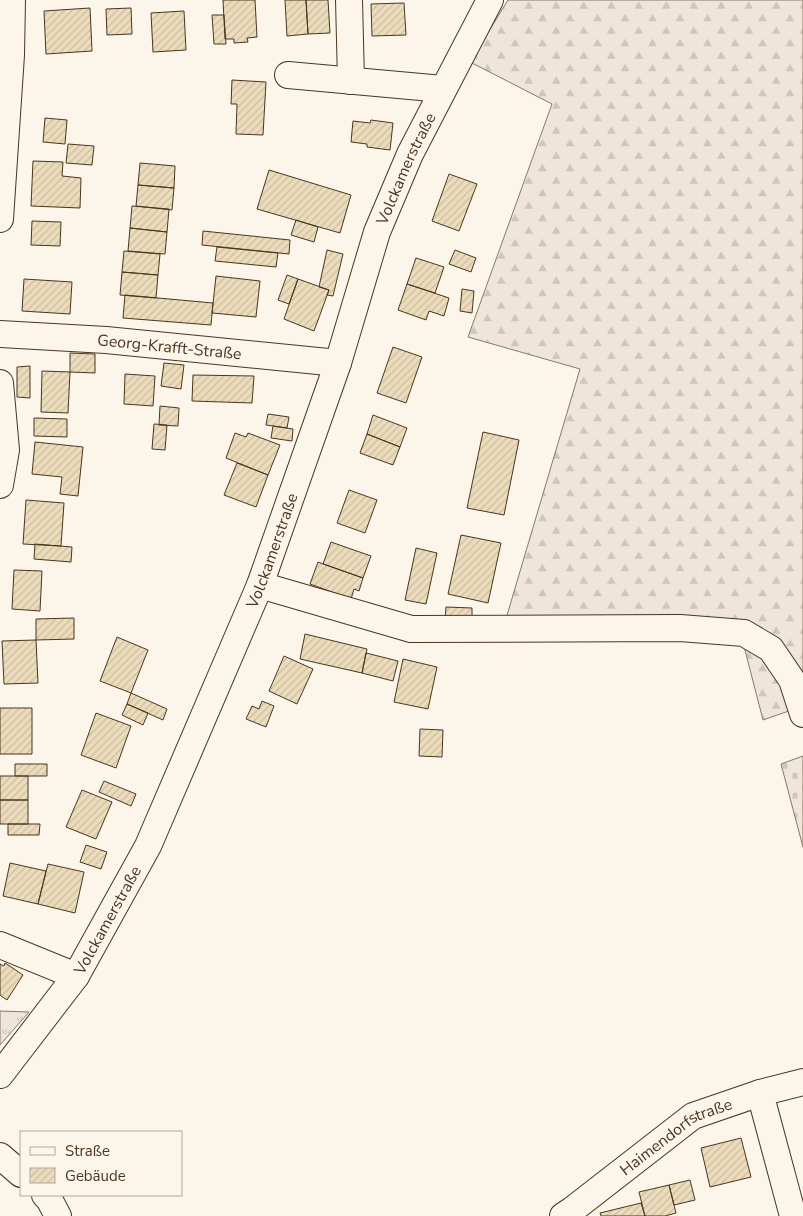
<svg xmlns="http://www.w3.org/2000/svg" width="803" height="1216" font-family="'Nunito Sans',sans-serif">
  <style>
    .grass { fill: url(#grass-tufts); stroke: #887966 }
    .forest { fill: url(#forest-firs); stroke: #887966 }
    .cemetery { fill: url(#cemetery-stones); stroke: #887966 }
    .building { fill: url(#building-hatch); stroke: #4a3520 }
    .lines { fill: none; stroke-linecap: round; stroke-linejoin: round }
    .minor-casing { stroke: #4a3520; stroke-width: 28 }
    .minor { stroke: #fbf6e9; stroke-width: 26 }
    .labels { text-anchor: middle; stroke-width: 4; stroke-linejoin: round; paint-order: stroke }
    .street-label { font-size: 16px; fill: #4a3520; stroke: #fbf6e9 }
  </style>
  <defs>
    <pattern id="grass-tufts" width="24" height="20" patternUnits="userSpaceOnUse" patternTransform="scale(1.25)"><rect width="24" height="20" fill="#ede6d9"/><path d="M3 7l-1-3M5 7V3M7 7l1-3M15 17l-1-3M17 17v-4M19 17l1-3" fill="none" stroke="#cdc6ba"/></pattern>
    <pattern id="forest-firs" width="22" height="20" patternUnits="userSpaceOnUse" patternTransform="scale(1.25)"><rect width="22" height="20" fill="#ede6d9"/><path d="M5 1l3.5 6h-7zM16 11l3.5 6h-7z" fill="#cdc6ba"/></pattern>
    <pattern id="cemetery-stones" width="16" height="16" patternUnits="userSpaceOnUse" patternTransform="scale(1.25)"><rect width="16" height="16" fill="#ede6d9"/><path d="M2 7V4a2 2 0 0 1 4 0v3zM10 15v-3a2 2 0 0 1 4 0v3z" fill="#cdc6ba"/></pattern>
    <pattern id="building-hatch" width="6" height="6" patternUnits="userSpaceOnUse" patternTransform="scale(1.25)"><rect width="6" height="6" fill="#ecdcbc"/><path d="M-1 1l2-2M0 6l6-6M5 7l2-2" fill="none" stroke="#ccbda1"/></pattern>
  </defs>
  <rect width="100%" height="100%" fill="#fbf6e9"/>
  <!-- grass -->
  <path class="grass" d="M0,1011l29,1 -29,33z"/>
  <!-- forest -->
  <path class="forest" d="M508,0h295v706l-40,14 -25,-97 -233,-1 75,-253 -112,-32 84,-233 -82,-42z"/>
  <!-- cemetery -->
  <path class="cemetery" d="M803,756v91l-22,-83z"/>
  <!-- building -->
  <path class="building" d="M223,0h32l2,37 -10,1 1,4 -14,1v-4h-9z
    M285,0h21l2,34 -21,2z
    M306,0h22l2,33 -22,1z
    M404,3l2,32 -34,1 -1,-32z
    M90,8l2,43 -46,3 -2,-43z
    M131,8l1,26 -25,1 -1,-26z
    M184,11l2,39 -33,2 -2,-39z
    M212,15h12l2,29h-12z
    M232,80l34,2 -3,53 -27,-1 1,-30h-6z
    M45,118l22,2 -2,24 -22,-2z
    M371,120l22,3 -3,27 -23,-3v-3l-16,-2 2,-21 17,2z
    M68,144l26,2 -2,19 -26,-2z
    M33,161l30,1 -1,14 19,2 -1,30 -49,-2z
    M140,163l35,3 -1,22 -36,-3z
    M269,170l82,25 -11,38 -83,-24z
    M449,174l28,10 -18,47 -27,-10z
    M138,185l36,3 -2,22 -36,-4z
    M132,206l37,3 -2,23 -37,-4z
    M296,220l22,7 -4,15 -23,-7z
    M32,221l29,1 -1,24 -29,-1z
    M130,228l37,4 -2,22 -37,-3z
    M203,231l87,9 -1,14 -87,-9z
    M217,247l61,6 -2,14 -61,-6z
    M327,250l16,4 -10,42 -6,-1 2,-5 -10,-3z
    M455,250l21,8 -5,14 -22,-8z
    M124,251l36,3 -2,21 -36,-3z
    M416,258l28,9 -9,26 -28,-9z
    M122,272l36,3 -2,23 -36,-3z
    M287,275l11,4 -9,25 -11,-4z
    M216,276l44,5 -4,36 -44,-4z
    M24,279l48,3 -2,32 -48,-3z
    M298,279l31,11 -15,41 -30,-12z
    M407,284l42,14 -5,18 -15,-5 -3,9 -28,-10z
    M462,289l12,2 -2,22 -12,-2z
    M125,295l88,8 -2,22 -88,-7z
    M393,347l29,10 -16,46 -29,-10z
    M70,353l25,1v19l-25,-1z
    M164,363l20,2 -3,24 -20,-3z
    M30,366v32l-13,-1v-30z
    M42,371l28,1 -2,41 -27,-1z
    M125,374l30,2 -2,30 -29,-2z
    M193,375l61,1 -2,27 -60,-2z
    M160,406l19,2 -1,18 -19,-1z
    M268,414l21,3 -2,11 -21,-3z
    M373,415l34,13 -7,19 -33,-13z
    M34,418l33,1v18l-33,-1z
    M154,424l13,1 -2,25 -13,-1z
    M273,426l20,3 -1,12 -21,-3z
    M483,432l36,8 -15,75 -37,-7z
    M235,433l11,4 2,-4 32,12 -12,30 -42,-17z
    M367,434l33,13 -7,18 -33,-12z
    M35,442l48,5 -5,49 -18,-2 2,-17 -30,-3z
    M237,463l31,12 -12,32 -32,-12z
    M349,490l28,10 -12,33 -28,-10z
    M26,500l38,3 -3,43 -38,-2z
    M461,535l40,8 -13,60 -40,-9z
    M331,542l40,14 -8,22 -40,-14z
    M35,544l37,3 -1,15 -37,-3z
    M416,548l21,5 -11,51 -21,-4z
    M318,562l45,16 -4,13 -5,-2 -3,10 -41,-15z
    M14,570l28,1 -2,40 -28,-2z
    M446,607l26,1v12h-27z
    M74,618v21l-38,1v-21z
    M305,634l62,15 -5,24 -62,-14z
    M117,637l31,13 -17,43 -31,-12z
    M36,640l2,43 -34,1 -2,-43z
    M366,653l32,8 -5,20 -31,-8z
    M284,656l29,13 -16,35 -28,-13z
    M403,659l34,8 -9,42 -34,-7z
    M131,693l36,16 -4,11 -36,-16z
    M262,701l12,5 -8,21 -20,-8 6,-13 7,3z
    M127,704l21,9 -5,12 -21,-10z
    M0,708h32v46h-32z
    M96,713l35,13 -15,42 -35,-13z
    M420,729l23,1 -1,27 -23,-1z
    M15,764h32v12h-32z
    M0,776h28v24h-28z
    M104,781l32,13 -5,12 -32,-14z
    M82,790l30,12 -16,37 -30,-12z
    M0,800h28v24h-28z
    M8,824h32l-1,11h-31z
    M86,845l21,7 -6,17 -21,-7z
    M10,863l36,8 -8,33 -35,-8z
    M48,864l36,8 -9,41 -37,-9z
    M5,963l18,12 -16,25 -7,-5v-31l4,2z
    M741,1138l10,39 -41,10 -9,-39z
    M690,1180l5,20 -21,5 -5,-20z
    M669,1185l7,28 -11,3h-20l-6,-24z
    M641,1203l4,13h-44l-1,-3z"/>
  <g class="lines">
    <defs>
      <g id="minor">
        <path d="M349,0l2,81"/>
        <path d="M288,75l155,14"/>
        <path d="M0,219l11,-164 1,-55"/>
        <path id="s1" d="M0,334l106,6 232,23"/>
        <path d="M0,383l6,67 -6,35"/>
        <path d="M260,585l151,44 269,-1 64,5 27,16 21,31 11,34"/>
        <path d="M0,945l76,31"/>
        <path id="s2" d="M0,1075l76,-99 72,-130 112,-261 78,-222 39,-131 33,-78 80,-154"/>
        <path d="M760,1093l33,123"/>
        <path d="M0,1156l21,18"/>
        <path d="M45,1195l4,4 9,17"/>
        <path id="s3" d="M563,1216l9,-6 121,-94 67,-23 43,-11"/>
      </g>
    </defs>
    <!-- minor casing -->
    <use href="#minor" class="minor-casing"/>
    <!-- minor -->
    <use href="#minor" class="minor"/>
  </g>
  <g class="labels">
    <!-- street labels -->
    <g class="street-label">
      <text dy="6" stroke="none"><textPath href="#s2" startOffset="999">Volckamerstraße</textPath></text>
      <text dy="6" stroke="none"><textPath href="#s1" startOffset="170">Georg-Krafft-Straße</textPath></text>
      <text dy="6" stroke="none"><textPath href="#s2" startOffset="594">Volckamerstraße</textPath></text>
      <text dy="6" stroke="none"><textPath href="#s2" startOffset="189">Volckamerstraße</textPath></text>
      <text dy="6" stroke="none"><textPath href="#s3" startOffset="139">Haimendorfstraße</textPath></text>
    </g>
  </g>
  <!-- legend -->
  <rect x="20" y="1131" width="162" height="65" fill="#fbf6e9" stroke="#b4a999"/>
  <rect x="30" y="1147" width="25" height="8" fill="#fbf6e9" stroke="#b4a999"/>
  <text x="65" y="1156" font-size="15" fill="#4a3520">Straße</text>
  <rect x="30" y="1168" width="25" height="15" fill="url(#building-hatch)" stroke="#b4a999"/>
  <text x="65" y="1181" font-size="15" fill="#4a3520">Gebäude</text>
</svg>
